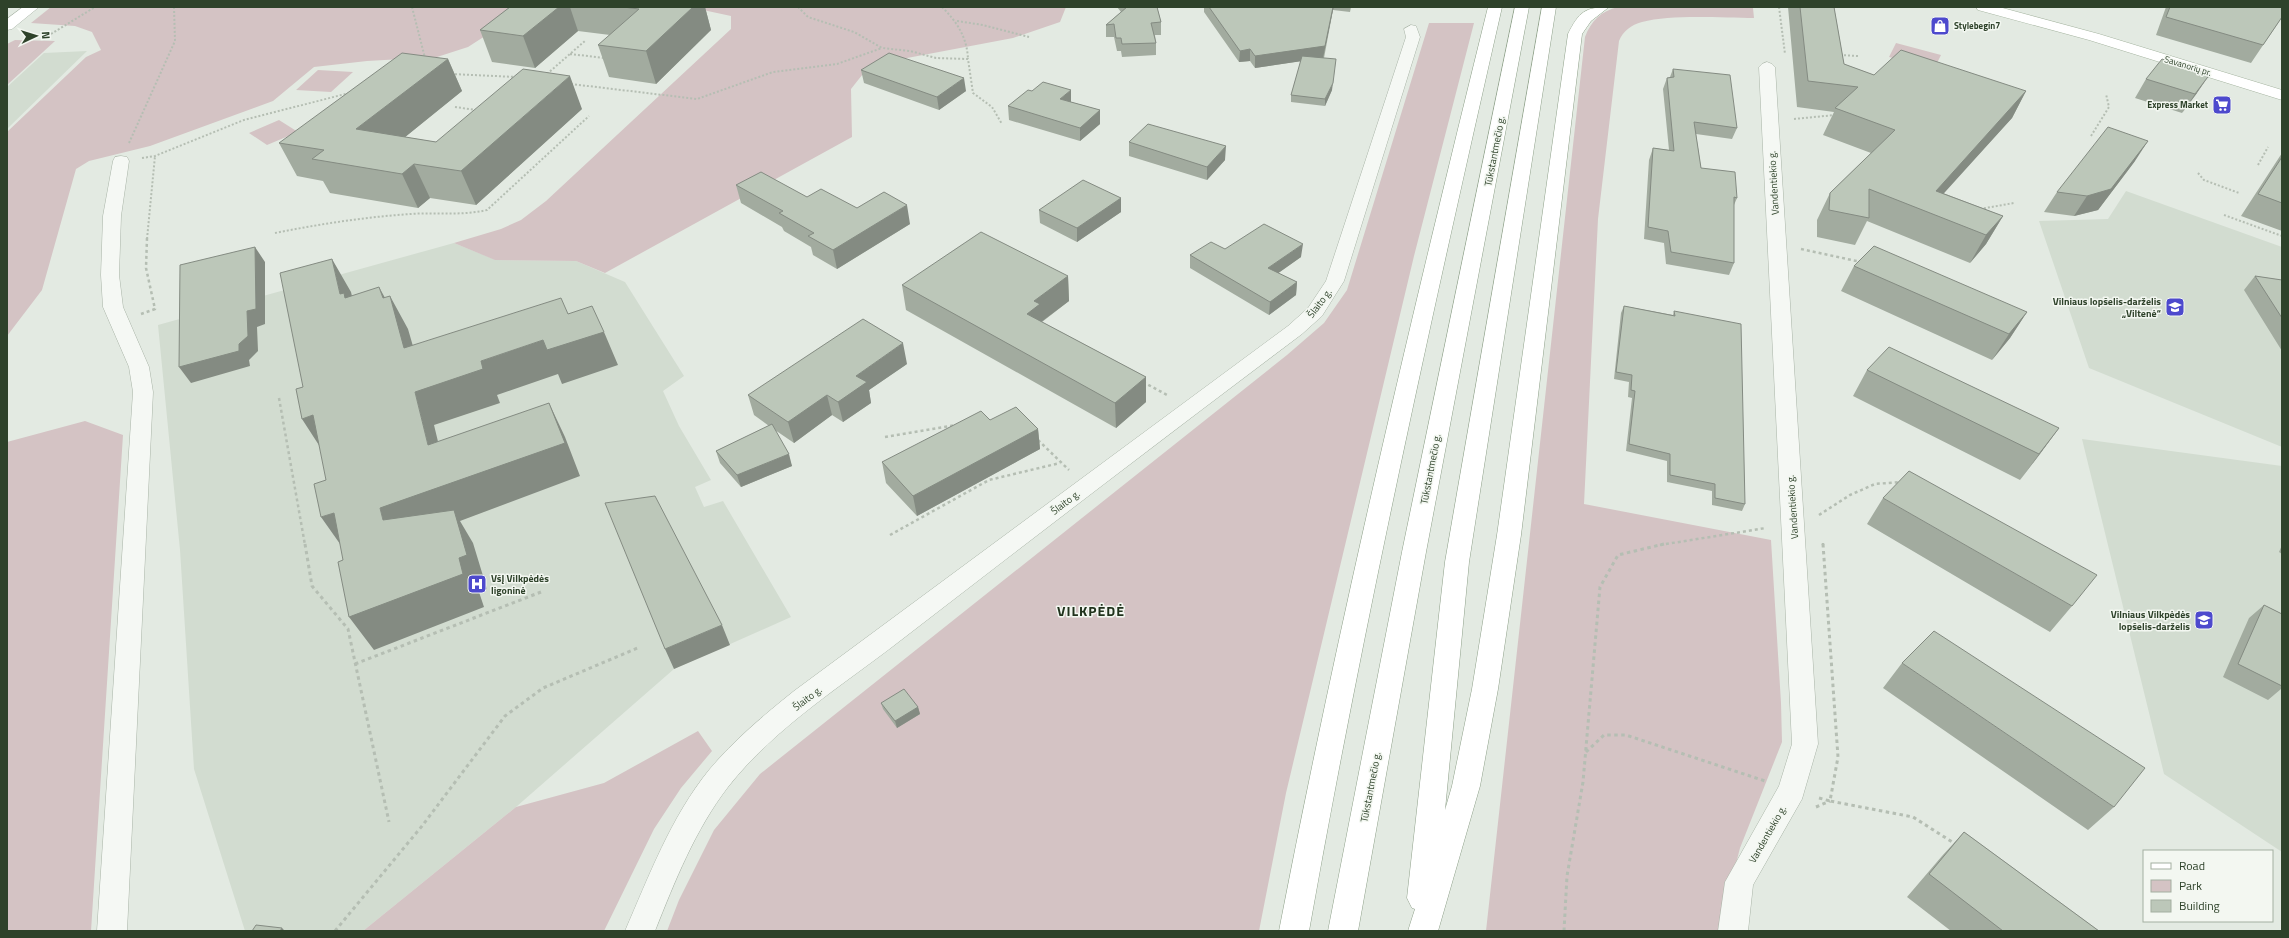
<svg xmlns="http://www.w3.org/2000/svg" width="2289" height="938" font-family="'Titillium Web',sans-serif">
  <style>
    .built { fill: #d2dcd0 }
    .green { fill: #d4c3c4 }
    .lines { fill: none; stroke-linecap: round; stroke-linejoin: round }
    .street-casing { stroke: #a9b4a7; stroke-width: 1 }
    .secondary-casing { stroke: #a9b4a7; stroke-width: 1 }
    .primary-casing { stroke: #a6b5a1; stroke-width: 1 }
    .highway-casing { stroke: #8ea089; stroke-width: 1 }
    .path-far2 { stroke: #b5beb3; stroke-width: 2; stroke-dasharray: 2 2; stroke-linecap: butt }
    .path-far1 { stroke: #b5beb3; stroke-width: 2.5; stroke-dasharray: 3 3; stroke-linecap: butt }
    .path { stroke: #b5beb3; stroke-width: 3; stroke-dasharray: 3.5 3.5; stroke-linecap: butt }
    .street { fill: #f5f8f4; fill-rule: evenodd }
    .secondary { fill: #fff; fill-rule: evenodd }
    .primary { fill: #fff; fill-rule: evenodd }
    .highway { fill: #fff; fill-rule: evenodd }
    .wall { fill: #a2ab9f }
    .shaded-wall { fill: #848b82 }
    .building { fill: #bcc7b9; stroke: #848b82 }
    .labels { text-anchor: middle; stroke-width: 3; stroke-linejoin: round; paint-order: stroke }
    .far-poi-label { font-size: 9px; font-weight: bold; fill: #2e422a; stroke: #f3f7f1; text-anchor: start }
    .far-street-label { font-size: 9px; fill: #2e422a; stroke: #f3f7f1 }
    .street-label { font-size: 10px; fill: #2e422a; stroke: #f3f7f1 }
    .poi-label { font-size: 10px; font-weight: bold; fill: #2e422a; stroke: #f3f7f1; text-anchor: end }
    .district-label { font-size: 14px; font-weight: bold; letter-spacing: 1px; fill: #20321c; stroke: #f3f7f1 }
  </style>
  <rect width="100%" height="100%" fill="#e3eae2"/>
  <!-- built -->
  <path class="built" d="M87,51l-80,78v-42l37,-34z
    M2126,191l156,56v200l-193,-79 -50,-147 69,-2z
    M454,243l42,17 80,1 49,21 59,94 -21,15 16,35 32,54 -16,7 9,20 19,-6 68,116 -117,52 -158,138 -153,124h-118l-51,-162 -14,-219 -22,-225z
    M2082,439l200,27v386l-118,-78z"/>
  <!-- green -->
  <path class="green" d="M51,7h479l-62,40 -31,10 -70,4 -53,6 -41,34 -123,45 -61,15 -13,8 -34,121 -35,46v-204l79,-75 15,-7 -9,-18 -17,-6 -44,-3z
    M689,7h377l-6,15 -47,16 -143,27 -19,24 1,48 -247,136 -29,-12 -81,-1 -41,-17 47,-14 20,-9 25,-19 185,-172v-13z
    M1618,7l135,1 1,10c-31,0 -83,-4 -112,4 -11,3 -19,9 -23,19l-21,178 -14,285 187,36 10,163 1,39 -42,106 -15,58 2,25h-241l99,-894c6,-16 16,-26 33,-30z
    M1429,23h45l-60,233 -128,537 -27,138h-592l12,-31 35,-70 46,-56 527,-419 37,-32 23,-33z
    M15,40l40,1 -48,44v-41z
    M1896,43l45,12 -7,14 -45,-12z
    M318,70l35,2 -22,20 -35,-2z
    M279,120l19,12 -31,13 -18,-12z
    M85,421l38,14 -32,496h-84v-489z
    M698,731l14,20 -31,37 -27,41 -50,102h-241l153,-124 88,-24z"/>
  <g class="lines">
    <defs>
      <path id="street" d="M1411,25l5,1 4,11 -76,244 -22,35 -20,18c-133,100 -265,201 -397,303 -60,47 -129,89 -177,150 -33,43 -53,94 -73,144h-30c24,-55 46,-114 84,-161 25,-30 55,-55 85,-79l494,-365 20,-18 18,-27 80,-244 -2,-8z
        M1767,62l5,2 3,3 43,677 -16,55 -49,86 -5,46h-30l7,-49 54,-96 13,-42 -33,-677 3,-3z
        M121,156l6,1 2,4 -8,55 -2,59 4,32 26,60 4,25 -26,539h-30l36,-539 -4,-25 -26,-60 -2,-32 2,-59 10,-55 2,-4z"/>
      <path id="secondary" d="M23,7h16l-27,22 -5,1v-11z"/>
      <path id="primary" d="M1976,7h23l100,27 183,56v10l-193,-60 -111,-30z"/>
      <path id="highway" d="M1488,7h14c-70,307 -138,614 -193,924h-30c60,-310 133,-617 209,-924z
        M1515,7h14l-103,545 -68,379h-30l74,-379z
        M1542,7h14l-87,555 -24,248 7,-24 20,-97 25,-154 71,-501c11,-22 17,-27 41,-27l-18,14 -9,13 -61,501 -23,154 -18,97 -42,145h-30l7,-22 -3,-1 -5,-10 38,-336z"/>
    </defs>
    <!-- street casing -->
    <use href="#street" class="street-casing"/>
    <!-- secondary casing -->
    <use href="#secondary" class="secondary-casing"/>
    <!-- primary casing -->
    <use href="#primary" class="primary-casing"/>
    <!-- highway casing -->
    <use href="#highway" class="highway-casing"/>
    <!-- path-far2 -->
    <path class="path-far2" d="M412,7l13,51
      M798,7l10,10 46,15 28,16 28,3 26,7 32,1 5,34 19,14 10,17
      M942,7c15,15 25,30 26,52
      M1779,7l6,47
      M957,21l26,4 46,12
      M51,34l44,-27
      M570,54l35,4
      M1840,55l18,1
      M451,74l65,3
      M547,74l39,-34
      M571,84l126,15 76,-27 64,-8 45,-16
      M455,107l21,3
      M1794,119l41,-4
      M2091,136l18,-29 -3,-13
      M129,143l46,-102 -1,-34
      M142,158l13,-2 89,-36 105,-27
      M2258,165l10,-18
      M2198,173l6,7 35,13
      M1980,209l34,-6
      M2224,215l58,21
      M275,233c45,-9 90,-16 136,-19 26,-2 51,2 76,-4l102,-94
      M147,239l8,-83"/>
    <!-- path-far1 -->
    <path class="path-far1" d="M1801,249l60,13
      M141,314l14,-5 -9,-41 1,-30
      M1143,382l26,14
      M279,398l26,147
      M885,437l71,-12
      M1038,440l31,30
      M1819,515l31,-20 25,-11 25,-2
      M890,535l99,-55 71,-17
      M1823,543v2
      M1660,545l106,-17"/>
    <!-- path -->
    <path class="path" d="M305,544l7,42 36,43 41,193
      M1823,544l15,213 -8,44 83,16 44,28
      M355,664l186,-72
      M1586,752l18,-17h22l139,46
      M1819,798l11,3
      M1816,807l14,-6
      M335,931l87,-105 83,-110 38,-28 97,-41
      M1564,931l3,-55 16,-94 17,-195 18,-32 46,-11"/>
    <!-- street -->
    <use href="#street" class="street"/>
    <!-- secondary -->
    <use href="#secondary" class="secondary"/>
    <!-- primary -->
    <use href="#primary" class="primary"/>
    <!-- highway -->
    <use href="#highway" class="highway"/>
  </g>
  <!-- wall -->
  <path class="wall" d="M510,7h195l6,23 -55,54 -47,-7 -11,-32 12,-10 -32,-4 -43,37 -43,-6 -12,-32z
    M1117,7h40l4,15v13h-6l1,8v12l-34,2 -1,-6h-4l-3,-14h-8v-12l15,-13z
    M1204,7h147l-1,5 -17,-2 -9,48 8,32 -7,16 -34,-4v-7l10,-34 -46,7 -5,-7 -11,1 -35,-50z
    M1788,7h46l10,57 30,11 152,16 -14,27 -69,75 60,23 -17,28 -16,19 -103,-42 -12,24 -38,-8v-17l13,-27 41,-40 -48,-18 11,-23 -37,-5z
    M2166,7h116v10l-31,46 -95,-28z
    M448,59l14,32 -57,46 31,5 146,-33 -106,96 -46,-7 -12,10 -88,-15 -7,-12 -26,-5 -18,-33z
    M1673,69l64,59 -5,11 -36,-5 5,34 36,30 -3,7v58l-5,12 -63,-11 -2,-21 -20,-4 5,-79 4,-12 16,2 -6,-61 4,-11 3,-1z
    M861,70l105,21 -27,19 -75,-27z
    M2146,79l51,14 -15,20 -47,-15z
    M1071,102l29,8v14l-20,17 -71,-21 -1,-14z
    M1129,142l96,18 -18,20 -78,-24z
    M2282,153v78l-41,-15z
    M2135,161l-37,49 -24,6 -30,-4 13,-20z
    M736,185l71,12 50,11 53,16 -73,45 -24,-14 -2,-8 -27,-16 -2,-4 -41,-24z
    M1121,198v14l-44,30 -37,-19 -1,-13z
    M1225,249l76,8 -23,16 19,9 -1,13 -27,20 -79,-47v-13z
    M1854,266l173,46 -17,26 -18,22 -151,-69z
    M1068,276l1,25 -27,21 104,55v25l-30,26 -210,-118 -4,-25z
    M2255,276l27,4v71l-38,-61z
    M1624,306l49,9 1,-4 71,193 -3,7 -30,-6v-14l-45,-9v-21l-41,-10 6,-53 -4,-1 1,-15 -15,-3 7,-66z
    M907,364l-38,26 2,13 -28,19 -11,-7 -38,28 -19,-13 17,36 -51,21 -21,-24 -4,-12 53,-25 -15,-11 -6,-20z
    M1867,370l192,58 -39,52 -167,-84z
    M990,420l48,9 2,20 -123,67 -31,-33 -4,-21z
    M1883,498l189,108 -22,26 -183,-108z
    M2282,545v9l-3,-2z
    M2264,605l18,9v76l-1,-1 -13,11 -45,-23 26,-59z
    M1902,663l212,144 -26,23 -205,-142z
    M881,703l37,4 2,7 -23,14 -14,-19z
    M1964,832l135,99h-148l-44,-34 35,-41z"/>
  <!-- shaded-wall -->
  <path class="shaded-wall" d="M559,7h11l8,24 -43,37 -12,-32z
    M693,7h12l6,23 -55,54 -10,-33z
    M1333,7h1l-1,3 -10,48 -68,10v-12z
    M1250,49v12l-11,1 1,-11z
    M448,59l14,32 -89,72 -17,-34z
    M2210,74l-13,19 -15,20 13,-19z
    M570,76l12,33 -106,96 -15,-34z
    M964,78l2,13 -27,19 -2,-13z
    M1333,83l-1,7 -7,16v-7z
    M1071,90v13l-11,-4z
    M2026,91l-14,27 -85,94 9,-21z
    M1100,110v14l-20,17v-13z
    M2148,141l-13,20 -37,49 -24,6 13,-20z
    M1226,146l-1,14 -18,20v-13z
    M414,164l16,34 -12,10 -16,-34z
    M1121,198v14l-44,30v-14z
    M907,205l3,19 -73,45 -4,-19z
    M2003,216l-17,28 -16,19 16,-28z
    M1303,244l-2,13 -34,24 1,-13z
    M255,247l10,15v62l-8,3 1,24 -9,9 1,6 -59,17 -12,-16 60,-23z
    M332,259l19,33 5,21 -16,-19z
    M1068,276l1,25 -28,21 -14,-8 7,-13z
    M1297,282l-1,13 -27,20 1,-13z
    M379,287l16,29 -5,-20 18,33 15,52 -19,-33 -21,-50z
    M2027,312l-17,26 -18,22 17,-26z
    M604,332l14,33 -56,19 -4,-10 -61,21 3,8 -66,22 13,54 -19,-34 -13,-53 66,-31 62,-21z
    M903,343l4,21 -38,26 2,13 -28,19 -5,-20 18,-26z
    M1146,377v25l-30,26 -1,-25z
    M827,395l5,20 -38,28 -6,-21z
    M549,403l16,34 15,39 -120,45 13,22 14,46 -8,3 5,15 -110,43 -25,-33 34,-97 -3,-12z
    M313,415l11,38 -22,-34z
    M2059,428l-19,26 -20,26 19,-26z
    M1038,429l2,20 -123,67 -4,-20z
    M789,454l3,12 -51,21 -4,-12z
    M334,513l11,38 -24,-34z
    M722,625l8,20 -56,24 -9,-20z
    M918,707l2,7 -23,14 -2,-7z
    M282,928l3,3h-5z"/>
  <!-- building -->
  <path class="building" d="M510,7h49l-36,29 -43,-6z
    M623,7h70l-47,44 -48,-6 41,-36z
    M1127,7h30l4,15 -10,1 5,20 -34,1 -1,-6h-5l-2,-14 -8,1z
    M1209,7h124l-8,39 -70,10 -5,-7 -10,2z
    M1800,7h34l10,57 30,11 27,-25 125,41 -90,100 67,25 -17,19 -117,-46v29l-40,-8 1,-17 65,-63 -60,-22 23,-21 -50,-6z
    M2170,7h112v10l-19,28 -97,-28z
    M402,53l46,6 -92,70 80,13 87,-73 47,7 -109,95 -47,-7 -12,10 -90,-15 12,-9 -45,-7z
    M889,53l75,25 -27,19 -76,-27z
    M1302,56l34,3 -3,24 -8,16 -34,-4z
    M2162,59l48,15 -15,20 -49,-15z
    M1673,69l57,6 7,53 -43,-6 7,46 34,4 2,26 -3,-1v66l-63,-11 -3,-21 -20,-4 5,-79 21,3 -7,-73 7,-1z
    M1043,82l28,8 -11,9 40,11 -20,18 -72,-22 20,-16 4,1z
    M1148,124l78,22 -19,21 -78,-25z
    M2108,127l40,14 -37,48 -24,7 -30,-4z
    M2282,157v46l-24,-9z
    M761,172l46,25 14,-8 36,19 27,-16 23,13 -74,45 -25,-14 6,-3 -35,-20 4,-2 -47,-26z
    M1083,180l38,18 -44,30 -38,-18z
    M1264,224l39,20 -35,24 29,14 -27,20 -80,-47 21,-13 14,7z
    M981,232l87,44 -34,25 6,3 -13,10 119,63 -31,26 -213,-118z
    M1874,246l153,66 -18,22 -155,-68z
    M255,247l1,62 -9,2 1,25 -9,8v7l-60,16 1,-102z
    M332,259l8,35 4,-1 1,5 34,-11 4,11 7,-2 14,52 157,-50 7,16 24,-8 12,26 -57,18 -4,-10 -62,21 2,8 -68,23 13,53 121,-42 16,40 -185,65 3,12 71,-10 13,45 -8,3 4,16 -114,43 -11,-55 5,-2 -9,-47 -13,4 -7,-33 12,-4 -13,-65 -11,4 -6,-30 7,-2 -23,-114z
    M2255,276l27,4v38z
    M1624,306l51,10 -1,-5 67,13 4,180 -30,-6v-14l-45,-9v-21l-41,-10 6,-53 -4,-1 1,-15 -16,-3z
    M863,319l40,24 -47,33 11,6 -29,20 -11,-7 -39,27 -40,-27z
    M1889,347l170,81 -20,26 -172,-84z
    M1016,407l22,22 -125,67 -31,-34 99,-51 9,9z
    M772,424l17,30 -52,21 -21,-24z
    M1909,471l188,104 -25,31 -189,-108z
    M655,496l67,129 -57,24 -60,-146z
    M2264,605l18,9v72l-44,-22z
    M1934,631l211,137 -31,39 -212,-144z
    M904,689l14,18 -23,14 -14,-18z
    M1964,832l135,99h-96l-74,-57z
    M256,925l26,3 -2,3h-28z"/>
  <!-- icons -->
  <defs>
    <symbol id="shop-square" viewBox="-11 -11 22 22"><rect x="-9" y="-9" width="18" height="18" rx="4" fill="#4d49cd" stroke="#f3f7f1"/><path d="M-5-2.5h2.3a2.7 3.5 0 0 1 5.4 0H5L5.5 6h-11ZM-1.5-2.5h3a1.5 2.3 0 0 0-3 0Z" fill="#fff"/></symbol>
    <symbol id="supermarket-square" viewBox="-11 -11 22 22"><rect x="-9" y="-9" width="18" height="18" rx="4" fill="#4d49cd" stroke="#f3f7f1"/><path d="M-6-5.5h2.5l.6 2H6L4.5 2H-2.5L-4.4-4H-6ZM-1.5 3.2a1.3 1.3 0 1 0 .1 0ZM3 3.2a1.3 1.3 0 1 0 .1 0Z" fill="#fff"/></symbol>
    <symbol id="school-square" viewBox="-11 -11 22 22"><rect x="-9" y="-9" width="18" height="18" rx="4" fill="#4d49cd" stroke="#f3f7f1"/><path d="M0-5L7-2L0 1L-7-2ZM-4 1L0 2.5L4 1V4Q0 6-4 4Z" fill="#fff"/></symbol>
    <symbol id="hospital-square" viewBox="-11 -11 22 22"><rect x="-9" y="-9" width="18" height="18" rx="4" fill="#4d49cd" stroke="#f3f7f1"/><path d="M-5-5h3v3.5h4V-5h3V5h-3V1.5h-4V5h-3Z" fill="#fff"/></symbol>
  </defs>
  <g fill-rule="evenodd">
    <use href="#shop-square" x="1929" y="15" width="22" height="22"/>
    <use href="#supermarket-square" x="2211" y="94" width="22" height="22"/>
    <use href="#school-square" x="2164" y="296" width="22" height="22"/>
    <use href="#hospital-square" x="466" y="573" width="22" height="22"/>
    <use href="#school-square" x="2193" y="609" width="22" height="22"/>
  </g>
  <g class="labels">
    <!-- far-poi labels -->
    <g class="far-poi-label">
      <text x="1954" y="29">Stylebegin7</text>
      <text x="2208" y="108" text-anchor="end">Express Market</text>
    </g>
    <!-- far-street labels -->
    <g class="far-street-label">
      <text transform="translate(2188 66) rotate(17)" y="3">Savanorių pr.</text>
    </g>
    <!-- street labels -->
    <g class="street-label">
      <text transform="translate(1494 151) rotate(-79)" y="4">Tūkstantmečio g.</text>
      <text transform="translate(1773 183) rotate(-93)" y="4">Vandentiekio g.</text>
      <text transform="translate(1319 303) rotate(-53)" y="4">Šlaito g.</text>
      <text transform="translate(1430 469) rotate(-79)" y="4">Tūkstantmečio g.</text>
      <text transform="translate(1065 502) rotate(-37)" y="4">Šlaito g.</text>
      <text transform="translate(1792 507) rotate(-94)" y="4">Vandentiekio g.</text>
      <text transform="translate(807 698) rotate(-37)" y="4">Šlaito g.</text>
      <text transform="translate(1370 787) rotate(-79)" y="4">Tūkstantmečio g.</text>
      <text transform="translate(1767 834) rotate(-60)" y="4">Vandentiekio g.</text>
    </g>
    <!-- poi labels -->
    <g class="poi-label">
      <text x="2161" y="305">Vilniaus lopšelis-darželis<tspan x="2161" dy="12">„Viltenė“</tspan></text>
      <text x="491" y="582" text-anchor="start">VšĮ Vilkpėdės<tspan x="491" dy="12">ligoninė</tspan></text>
      <text x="2190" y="618">Vilniaus Vilkpėdės<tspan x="2190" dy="12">lopšelis-darželis</tspan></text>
    </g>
    <!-- district labels -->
    <g class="district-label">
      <text x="1091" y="616">VILKPĖDĖ</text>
    </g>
  </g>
  <!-- border -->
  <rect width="2289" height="938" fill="none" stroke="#2e422a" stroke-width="16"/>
  <!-- legend -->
  <rect x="2143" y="850" width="130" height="72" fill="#f3f7f1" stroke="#a4afa1"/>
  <rect x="2151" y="863" width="20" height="6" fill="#ffffff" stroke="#a4afa1"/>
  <text x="2179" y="870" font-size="12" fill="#2e422a">Road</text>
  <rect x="2151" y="880" width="20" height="12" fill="#d4c3c4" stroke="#a4afa1"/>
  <text x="2179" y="890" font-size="12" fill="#2e422a">Park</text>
  <rect x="2151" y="900" width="20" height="12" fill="#bcc7b9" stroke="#a4afa1"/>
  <text x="2179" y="910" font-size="12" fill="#2e422a">Building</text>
  <!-- north arrow -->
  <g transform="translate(36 36) rotate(86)" stroke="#f3f7f1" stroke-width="3" paint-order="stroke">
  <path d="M0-3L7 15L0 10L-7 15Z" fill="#2e422a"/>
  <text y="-6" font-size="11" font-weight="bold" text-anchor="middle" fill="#2e422a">N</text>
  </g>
</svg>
